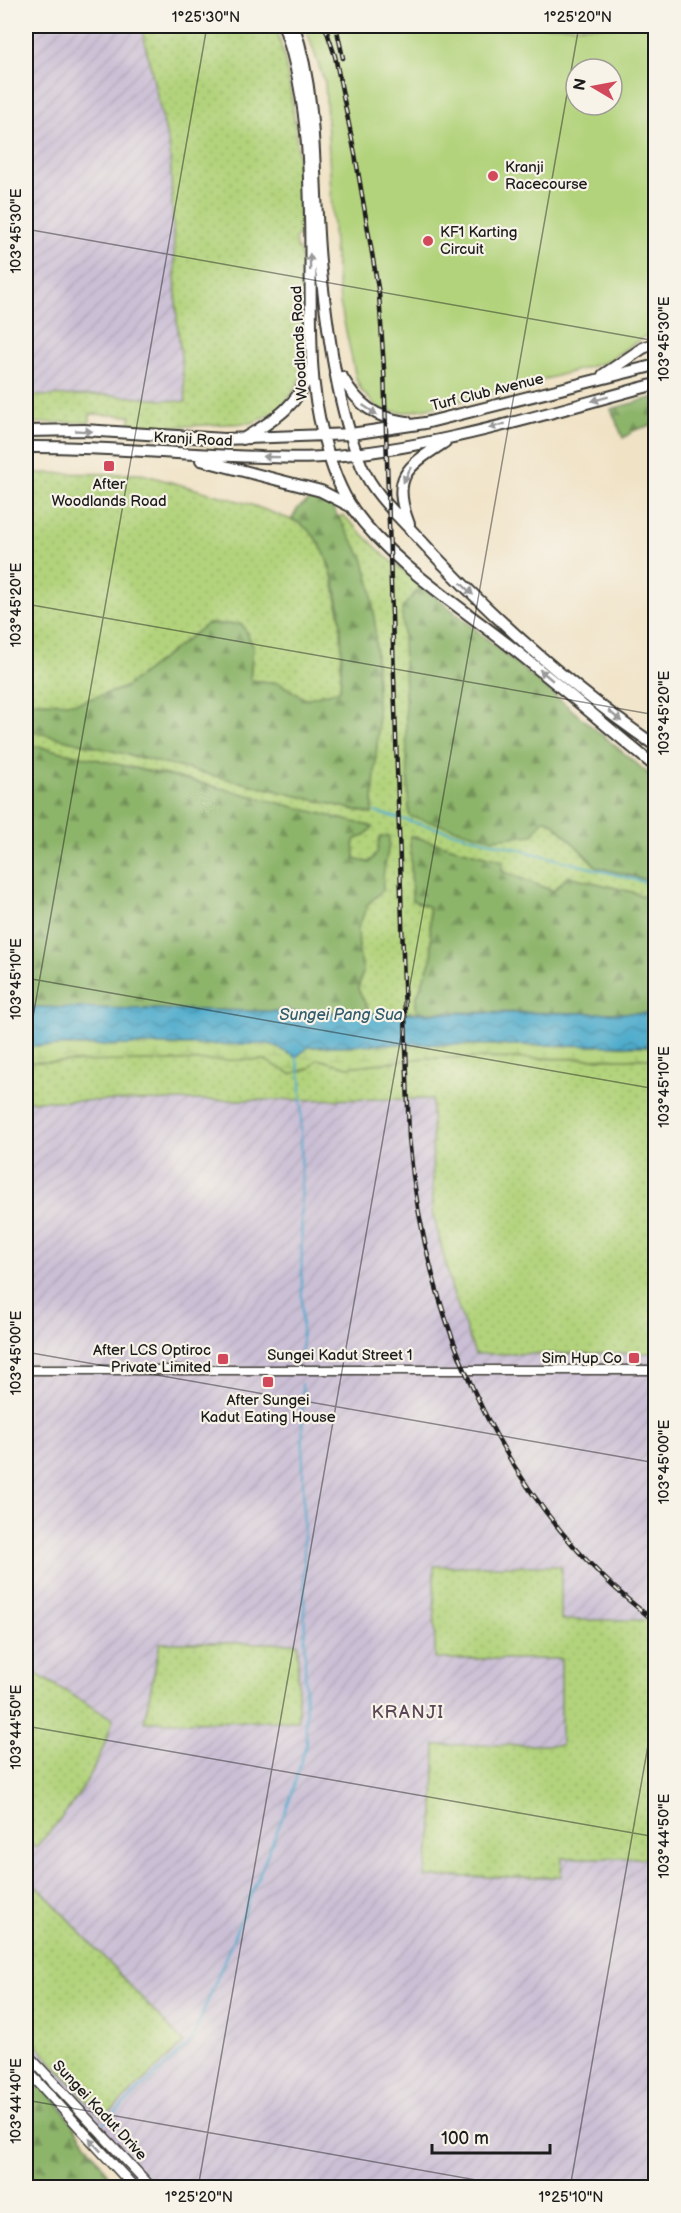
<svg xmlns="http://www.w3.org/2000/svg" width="681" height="2213" font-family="'Balsamiq Sans',sans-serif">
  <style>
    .industrial { fill: url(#industrial-furrows) }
    .grass { fill: url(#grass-dots); stroke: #67784c; stroke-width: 1.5 }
    .forest { fill: url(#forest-firs); stroke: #546844; stroke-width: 1.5 }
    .wetland { fill: url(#wetland-marsh); stroke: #67784c; stroke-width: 1.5 }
    .green { fill: #b2d37b; stroke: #67784c; stroke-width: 1.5; fill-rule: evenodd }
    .water { fill: url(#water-waves); stroke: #346474; stroke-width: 1.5 }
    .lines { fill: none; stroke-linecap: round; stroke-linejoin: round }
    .stream { stroke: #4dabcc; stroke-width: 2 }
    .tertiary-casing { stroke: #3c3a35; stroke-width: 11 }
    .secondary-casing { stroke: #3c3a35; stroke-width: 12 }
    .primary-casing { stroke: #3c3a35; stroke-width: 14 }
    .tertiary { stroke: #fff; stroke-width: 8 }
    .secondary { stroke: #fff; stroke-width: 9 }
    .primary { stroke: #fff; stroke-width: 10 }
    .rail-casing { stroke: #1c1c1c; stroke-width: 4.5 }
    .rail { stroke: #f7f3e8; stroke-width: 2; stroke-dasharray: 7; stroke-linecap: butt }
    .oneway { fill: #999 }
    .ticks { fill: none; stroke: #1c1c1c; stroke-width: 1.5; stroke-opacity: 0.45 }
    .poi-dot { fill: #d1495b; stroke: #f7f3e8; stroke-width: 2 }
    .labels { text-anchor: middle; stroke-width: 4.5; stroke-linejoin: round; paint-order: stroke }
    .poi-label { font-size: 15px; fill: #1c1c1c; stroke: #f7f3e8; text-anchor: start }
    .street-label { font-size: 15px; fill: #1c1c1c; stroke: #f7f3e8 }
    .water-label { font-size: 16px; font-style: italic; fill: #325c6b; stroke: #f7f3e8 }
    .quarter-label { font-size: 18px; letter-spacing: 1.5px; fill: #5b4658; stroke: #f7f3e8 }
    .neatline { fill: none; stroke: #1c1c1c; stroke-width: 2 }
    .ticks-label { font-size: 15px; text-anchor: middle; fill: #1c1c1c }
  </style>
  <defs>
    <pattern id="industrial-furrows" width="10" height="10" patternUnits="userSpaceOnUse" patternTransform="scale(1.5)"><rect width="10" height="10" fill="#cbbfd5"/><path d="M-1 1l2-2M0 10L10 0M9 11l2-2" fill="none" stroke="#aea4b6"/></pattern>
    <pattern id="grass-dots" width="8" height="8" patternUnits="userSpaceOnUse" patternTransform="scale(1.5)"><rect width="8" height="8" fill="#b2d37b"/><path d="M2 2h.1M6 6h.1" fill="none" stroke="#98b56a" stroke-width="1.8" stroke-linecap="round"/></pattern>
    <pattern id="forest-firs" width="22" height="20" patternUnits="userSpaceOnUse" patternTransform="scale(1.5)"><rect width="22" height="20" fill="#8db56b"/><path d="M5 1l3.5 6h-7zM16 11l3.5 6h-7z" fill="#729257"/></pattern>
    <pattern id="wetland-marsh" width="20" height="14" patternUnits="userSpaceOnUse" patternTransform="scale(1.5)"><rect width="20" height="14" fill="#b2d37b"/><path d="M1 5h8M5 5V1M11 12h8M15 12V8" fill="none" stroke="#98b56a"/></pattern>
    <pattern id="water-waves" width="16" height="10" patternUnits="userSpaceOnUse" patternTransform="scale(1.5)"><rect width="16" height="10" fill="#4dabcc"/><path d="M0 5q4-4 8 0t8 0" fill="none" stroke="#3f8aa5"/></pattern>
  </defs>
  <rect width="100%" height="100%" fill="#f7f3e8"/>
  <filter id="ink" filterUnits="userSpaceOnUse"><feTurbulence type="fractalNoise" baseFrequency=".0167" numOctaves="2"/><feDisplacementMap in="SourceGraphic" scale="12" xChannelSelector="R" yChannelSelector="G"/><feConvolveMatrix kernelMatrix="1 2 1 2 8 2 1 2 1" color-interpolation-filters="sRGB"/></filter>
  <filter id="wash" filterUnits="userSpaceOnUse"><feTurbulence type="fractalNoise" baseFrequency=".008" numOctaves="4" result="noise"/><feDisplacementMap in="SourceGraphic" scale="24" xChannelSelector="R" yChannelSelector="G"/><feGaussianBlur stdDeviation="1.35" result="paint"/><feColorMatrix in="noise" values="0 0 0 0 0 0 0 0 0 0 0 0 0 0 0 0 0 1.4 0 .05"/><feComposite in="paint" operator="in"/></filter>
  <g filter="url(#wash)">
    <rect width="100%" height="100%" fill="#f0e2c5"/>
    <!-- industrial -->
    <path class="industrial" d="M26,26h115l29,125 7,170 9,81 -77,-7 -83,1z
      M655,1098v1089h-515l-114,-115v-971z"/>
    <!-- grass -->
    <path class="grass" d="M141,26h135c14,48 20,95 23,146 0,22 2,43 -1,65l-3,1 1,10 3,1 3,12 4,99c-7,32 -24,53 -55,63l-106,5 -16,-4 2,-8 -41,-2v8l-64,1v-27l83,-1 77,7 -9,-81 -7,-170z
      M26,473l116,1 107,30 56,21 18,23 10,32 10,55 -3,55 -35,9 -26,-16 -29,-3 3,-34 -11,-22h-35l-83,64 -47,15 -51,-1z
      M343,515l42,41 37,29 121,234 10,4 44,44 58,15v19l-23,-9 -63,-16 -16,15 -51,-20 1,-10 -93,-25 2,64 17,7 3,50 -16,42v13l-46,1 -12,-24 5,-19 -4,-17 -1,-25 10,-24 15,-14 -2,-19 8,-25 -9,-9 -3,16 -8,10 -14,-5 -1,-18 10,-4 8,-9 -179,-46 -167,-37v-14l346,84 6,-84 -3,-105 -4,-38 -8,-29 -26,-40z
      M424,1058l231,1v294l-180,1 -23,-64 -19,-77 -1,-114 -406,2v-39l239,-2 26,14 27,-15 30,8z
      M434,1566h127v54h94v238h-93l-1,19h-136l9,-62 1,-70h126v-86h-126z
      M160,1643h138v78l-154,1z
      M26,1668l87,51c-14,51 -42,91 -78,129l-9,-10z
      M38,1887l146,156 -81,75 -77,-84v-135z"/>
    <!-- forest -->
    <path class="forest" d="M655,397v27l-20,6 -12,8 -12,-29z
      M315,496l16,9 32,53 8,29 4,38 3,105 -6,84 -346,-84v-28l51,1 47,-15 83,-64h35l11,22 -3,34 29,3 26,16 35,-9c4,-48 4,-148 -48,-171l6,-11z
      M422,585l233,194v103l-58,-15 -44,-44 -9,-4 -11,16 -40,4 -84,-23 -7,-208z
      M26,744l167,37 180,46 -9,9 -10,4 1,18 14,5 8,-10 3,-16 9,-1c1,19 -8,32 -6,54l-15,14 -10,24 1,25 4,17 -5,19 12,24 -344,-6z
      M410,836l93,25 -1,10 51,20 15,-15 64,16 23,9v112l-239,-1v-13l16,-42 -3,-50 -17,-7z
      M26,2070l34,36 57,81h-91z"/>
    <!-- wetland -->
    <path class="wetland" d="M270,1044l26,13 13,-10 80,-3 266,2 1,13 -232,-1 -76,9 -30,-8 -8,9 -19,6 -26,-14 -239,2v-16z"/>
    <!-- green -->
    <path class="green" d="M305,26h350v307l-11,4 -38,25 -117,33 -81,17 -22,-1 -9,-4 -16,-17 -5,-12 -16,-75 -6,-57 -9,-163zM576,69h36v36h-36z"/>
    <!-- water -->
    <path class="water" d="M26,1007l344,6h285v33l-266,-2 -80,3 -13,10 -26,-13 -244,2z"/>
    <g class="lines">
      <!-- stream -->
      <path class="stream" d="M375,812l281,73
        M296,1056l5,22 1,277
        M103,2124l88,-82 99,-243 16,-55 -4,-360"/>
    </g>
  </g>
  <g filter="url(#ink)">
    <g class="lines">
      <defs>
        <path id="tertiary" d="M26,1370h630"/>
        <path id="secondary" d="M26,2053l126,135
          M26,2069l109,119"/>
        <path id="primary" d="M284,26c36,103 23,227 28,336 2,43 16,111 41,147 39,54 101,93 153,134 51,40 100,83 150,124
          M294,26c26,80 18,163 27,246 7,62 17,138 41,195 11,25 31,44 50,64 72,79 155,154 244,215
          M603,375l40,-27 13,-5
          M342,377c16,28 33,41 65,45
          M26,431l58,-1 140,9 127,-5 74,-11 231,-58
          M243,439c31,-19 57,-34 68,-71
          M26,447c78,-1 158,8 236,10 20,0 40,2 60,0 114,-8 224,-44 334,-73
          M201,460l120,31 31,16
          M409,524c-19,-48 -1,-58 36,-82"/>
      </defs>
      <!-- tertiary casing -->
      <use href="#tertiary" class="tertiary-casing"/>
      <!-- secondary casing -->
      <use href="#secondary" class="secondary-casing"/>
      <!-- primary casing -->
      <use href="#primary" class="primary-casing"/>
      <!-- tertiary -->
      <use href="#tertiary" class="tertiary"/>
      <!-- secondary -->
      <use href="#secondary" class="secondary"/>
      <!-- primary -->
      <use href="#primary" class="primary"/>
      <defs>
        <path id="rail" d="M325,26l10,30 20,98 24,140 5,75 25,769c16,185 95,370 247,484
          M336,26l7,32"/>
      </defs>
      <!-- rail casing -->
      <use href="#rail" class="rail-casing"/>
      <!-- rail -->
      <use href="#rail" class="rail"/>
    </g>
    <!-- one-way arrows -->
    <defs><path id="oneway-solid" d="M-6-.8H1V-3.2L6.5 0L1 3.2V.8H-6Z" transform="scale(1.5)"/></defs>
    <g class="oneway">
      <use href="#oneway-solid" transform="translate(310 262) rotate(-91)"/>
      <use href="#oneway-solid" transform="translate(600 399) rotate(165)"/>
      <use href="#oneway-solid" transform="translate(370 410) rotate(34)"/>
      <use href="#oneway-solid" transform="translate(497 426) rotate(165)"/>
      <use href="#oneway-solid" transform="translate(84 431) rotate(3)"/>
      <use href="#oneway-solid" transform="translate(271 457) rotate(-179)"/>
      <use href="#oneway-solid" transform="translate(407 475) rotate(116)"/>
      <use href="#oneway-solid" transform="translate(467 589) rotate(44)"/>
      <use href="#oneway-solid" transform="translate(546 675) rotate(-140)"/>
      <use href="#oneway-solid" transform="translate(615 716) rotate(40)"/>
      <use href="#oneway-solid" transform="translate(95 2145) rotate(-133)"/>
    </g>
  </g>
  <!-- ticks -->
  <path class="ticks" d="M26,229l630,112M26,604l630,111M26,978l630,111M26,1057l181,-1031M26,1352l630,111M26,1726l630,111M26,2100l495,88M198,2188l381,-2162M570,2188l86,-488"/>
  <!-- markers -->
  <g class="poi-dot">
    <circle cx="493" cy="176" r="6"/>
    <circle cx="428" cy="241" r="6"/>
    <rect x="103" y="460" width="12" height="12" rx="3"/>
    <rect x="628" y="1352" width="12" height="12" rx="3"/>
    <rect x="217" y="1353" width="12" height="12" rx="3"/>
    <rect x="262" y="1376" width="12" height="12" rx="3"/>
  </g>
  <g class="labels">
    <!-- poi labels -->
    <g class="poi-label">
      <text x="505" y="172">Kranji<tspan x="505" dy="17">Racecourse</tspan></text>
      <text x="440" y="237">KF1 Karting<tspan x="440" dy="17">Circuit</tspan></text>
      <text x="109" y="489" text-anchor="middle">After<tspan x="109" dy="17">Woodlands Road</tspan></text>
      <text x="211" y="1355" text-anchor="end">After LCS Optiroc<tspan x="211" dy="17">Private Limited</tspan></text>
      <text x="622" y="1363" text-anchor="end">Sim Hup Co</text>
      <text x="268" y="1405" text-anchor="middle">After Sungei<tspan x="268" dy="17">Kadut Eating House</tspan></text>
    </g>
    <!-- street labels -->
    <g class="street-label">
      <text transform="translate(299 343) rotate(-93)" y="5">Woodlands Road</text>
      <text transform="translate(487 392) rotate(-14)" y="5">Turf Club Avenue</text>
      <text transform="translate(193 439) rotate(3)" y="5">Kranji Road</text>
      <text x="340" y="1360">Sungei Kadut Street 1</text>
      <text transform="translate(100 2110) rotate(47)" y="5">Sungei Kadut Drive</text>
    </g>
    <!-- water labels -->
    <g class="water-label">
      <text x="341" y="1020">Sungei Pang Sua</text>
    </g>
    <!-- quarter labels -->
    <g class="quarter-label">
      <text x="408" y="1718">KRANJI</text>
    </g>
  </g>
  <!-- margin -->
  <rect width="681" height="2213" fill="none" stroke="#f7f3e8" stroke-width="66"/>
  <!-- north arrow -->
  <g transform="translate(594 87) rotate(280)"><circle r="28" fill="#f7f3e8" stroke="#9f9d96" stroke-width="1.5"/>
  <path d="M0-4.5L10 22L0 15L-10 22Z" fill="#d1495b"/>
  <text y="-9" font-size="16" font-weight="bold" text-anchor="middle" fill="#1c1c1c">N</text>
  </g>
  <!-- scale -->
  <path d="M432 2144v9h118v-9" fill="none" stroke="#1c1c1c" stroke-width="3"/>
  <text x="441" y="2144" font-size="18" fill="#1c1c1c" stroke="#f7f3e8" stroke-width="4.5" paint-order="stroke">100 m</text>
  <rect x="33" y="33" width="615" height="2147" class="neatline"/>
  <g class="ticks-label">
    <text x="206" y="22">1°25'30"N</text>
    <text x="578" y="22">1°25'20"N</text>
    <text transform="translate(16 231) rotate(-90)" y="5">103°45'30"E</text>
    <text transform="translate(664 339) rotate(-90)" y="5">103°45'30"E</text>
    <text transform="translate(16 605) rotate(-90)" y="5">103°45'20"E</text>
    <text transform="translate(664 713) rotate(-90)" y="5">103°45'20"E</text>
    <text transform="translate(16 979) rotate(-90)" y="5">103°45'10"E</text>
    <text transform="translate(664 1087) rotate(-90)" y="5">103°45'10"E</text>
    <text transform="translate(16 1353) rotate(-90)" y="5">103°45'00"E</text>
    <text transform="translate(664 1462) rotate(-90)" y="5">103°45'00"E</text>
    <text transform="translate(16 1727) rotate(-90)" y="5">103°44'50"E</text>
    <text transform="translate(664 1836) rotate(-90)" y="5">103°44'50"E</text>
    <text transform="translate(16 2101) rotate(-90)" y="5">103°44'40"E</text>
    <text x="199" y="2202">1°25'20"N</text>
    <text x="571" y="2202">1°25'10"N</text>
  </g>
</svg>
